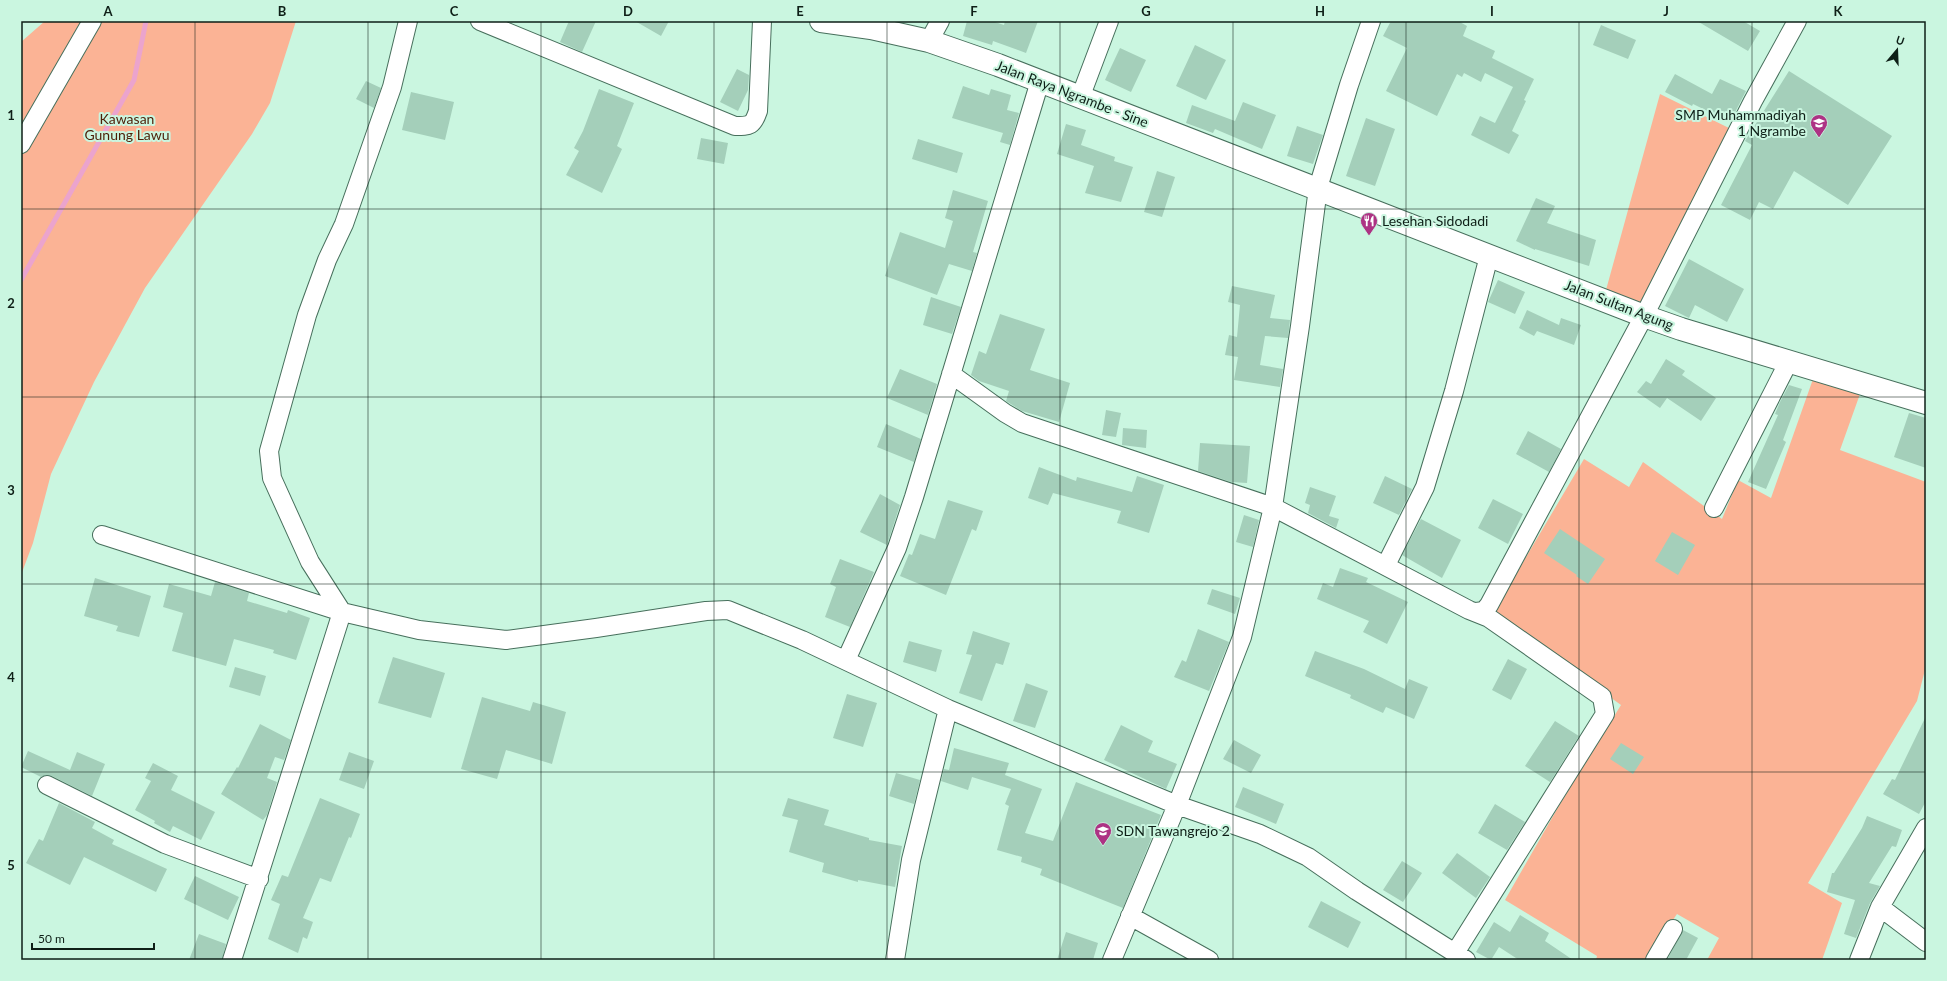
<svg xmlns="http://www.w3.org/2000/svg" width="1947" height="981" font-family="Lato,sans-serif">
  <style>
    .green { fill: #fbb395 }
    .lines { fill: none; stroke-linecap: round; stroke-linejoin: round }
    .stream { stroke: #eba4cd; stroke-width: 5 }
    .building { fill: #a4cfba }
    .street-casing { stroke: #476f5c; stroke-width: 20 }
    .secondary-casing { stroke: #476f5c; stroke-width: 24 }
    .street { stroke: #fff; stroke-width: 18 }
    .secondary { stroke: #fff; stroke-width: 22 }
    .grid { fill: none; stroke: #0e1f17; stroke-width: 1; stroke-opacity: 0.55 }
    .labels { text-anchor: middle; stroke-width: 4; stroke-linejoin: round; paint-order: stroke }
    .street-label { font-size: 14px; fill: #0e1f17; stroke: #caf6e0 }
    .poi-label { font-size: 14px; fill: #0e1f17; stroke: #caf6e0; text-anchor: start }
    .park-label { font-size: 14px; fill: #4d1f08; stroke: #caf6e0 }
    .neatline { fill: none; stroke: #0e1f17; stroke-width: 1.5 }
    .grid-label { font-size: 13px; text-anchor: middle; font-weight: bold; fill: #0e1f17 }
  </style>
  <rect width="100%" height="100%" fill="#caf6e0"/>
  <!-- green -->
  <path class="green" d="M45,21h251l-26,82 -18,31 -107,154 -51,94 -43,92 -18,69 -12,32v-533z
    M1660,94l73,36 -88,175 -39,-15z
    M1813,379l47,15 -20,56 86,32v184l-9,35 -109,182 34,20 -20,57h-115l12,-22 -42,-24 -31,46h-50l1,-4 -92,-56 55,-96 61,-99 -128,-92 91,-154 45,28 14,-25 79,57 16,-39 33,18z"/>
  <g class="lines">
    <!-- stream -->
    <path class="stream" d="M21,280l113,-200 12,-59"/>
  </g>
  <!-- building -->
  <path class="building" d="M569,21h27l-14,31 -22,-10z
    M635,21h34l-8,15z
    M967,21h25l12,4 1,-4h33l-12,32 -33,-12 -1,4 -29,-9z
    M1391,21h67l9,5 -4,10 32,15 -3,7 42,21 -10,21 2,1 -14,30 7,4 -10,19 -38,-19 9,-19 15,7 18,-36 -28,-14 -4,9 -17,-9 -2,4 -5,-3 -20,42 -51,-25 21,-43 -24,-12z
    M1697,21h46l17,10 -12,20z
    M1601,25l35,15 -8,19 -35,-14z
    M1195,45l31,15 -20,40 -30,-14z
    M1120,48l26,12 -15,32 -26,-12z
    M737,69l12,6 -1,15 -10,21 -18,-9z
    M1789,71l103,65 -44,69 -54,-34 -21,38 -14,-7 -9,18 -29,-15 31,-60 -7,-4z
    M1675,74l37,20 8,-15 26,12 -16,31 -37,-18 -1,2 -27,-14z
    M366,81l15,7 -7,20 -18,-9z
    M963,86l26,9 2,-6 20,6 -4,15 12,3 -9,32 -10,-3 3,-9 -51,-15z
    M599,89l35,14 -17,43 5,3 -20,44 -36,-18 13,-24 -5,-3 9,-17z
    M411,92l43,10 -9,38 -43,-10z
    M1243,102l33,13 -14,34 -47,-20 -2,4 -27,-10 6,-18 43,16z
    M1366,118l29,11 -20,57 -29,-10z
    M1066,124l20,6 -5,15 34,12 -1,4 19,6 -12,35 -36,-9 9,-27 -37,-12z
    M1297,126l26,9 -10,29 -26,-8z
    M701,138l27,5 -4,21 -27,-5z
    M918,139l45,14 -6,20 -45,-14z
    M1157,171l18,6 -13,40 -18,-5z
    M953,190l35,11 -15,51 4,1 -5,18 -23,-7 -12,31 -52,-19 15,-44 45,16 8,-27 -8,-3z
    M1536,198l19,8 -8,17 49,17 -7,26 -54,-17v1l-19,-9z
    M1689,259l55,30 -17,33 -32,-17 -6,13 -24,-12z
    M1498,280l27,12 -10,22 -27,-12z
    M1232,286l43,9 -5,23 20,2 -2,18 -23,-2 -5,29 23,4 -3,18 -46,-7 4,-23 -13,-2 4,-20 8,2 3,-32 -12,-3z
    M931,297l30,10 -9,27 -29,-9z
    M1527,310l32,15 2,-7 20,7 -7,20 -37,-14 -3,5 -15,-8z
    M1000,314l45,15 -15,41 40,13 -11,39 -37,-11 -16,-10 3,-10 -30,-10 -8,-6 8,-24 7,3z
    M1666,359l19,12 -3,4 34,23 -15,23 -34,-23 -7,10 -23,-16 9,-11 5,3z
    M900,369l37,15 -9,31 -41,-17z
    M1789,385l13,4 -19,51 3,2 -20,47 -18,-7 30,-67 -3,-1 5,-12z
    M1106,410l15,3 -5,24 -14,-2z
    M1909,413l17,5v50l-32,-11z
    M886,424l35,15 -7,23 -37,-15z
    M1123,428l24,2 -1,18 -24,-3z
    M1528,431l33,18 -12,23 -33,-18z
    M1200,443l50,3 -3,37 -16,-1 -33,-11z
    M1039,467l37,14 1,-4 55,15 5,-16 27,9 -15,48 -32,-10 4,-12 -68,-18 -5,12 -20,-7z
    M1385,476l27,13 -13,26 -26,-12z
    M1310,487l26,9 -7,20 10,3 -3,9 -28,-15 2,-8 -5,-2z
    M880,494l20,11 -13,40 -27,-13z
    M1493,499l30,15 -15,30 -30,-16z
    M948,500l35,11 -7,20 -4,-2 -26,66 -46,-19 9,-22 3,1 8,-21 15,5z
    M1244,515l15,5 -6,27 -17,-5z
    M1421,519l40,21 -19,38 -40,-23z
    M1560,529l45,30 -17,25 -12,-8 1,-1 -33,-22z
    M1672,532l23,13 -17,30 -23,-14z
    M840,559l34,13 -24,55 -25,-10 11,-30 -6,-3z
    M1340,568l28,10 -2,4 42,20 -21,42 -24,-12 6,-11 -52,-22 6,-16 10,4z
    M95,578l56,18 -12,41 -23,-6 2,-5 -34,-10z
    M215,582l34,11 -2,8 40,12 1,-3 22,8 -14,42 -23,-7 1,-3 -40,-11 -8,27 -54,-15 11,-38 -20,-6 6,-23 42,12z
    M1212,589l28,9 -5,16 -28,-10z
    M1198,629l31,13 -20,49 -35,-14 8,-17 4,2z
    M973,631l37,12 -7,22 -7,-2 -14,38 -23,-8 13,-38 -6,-1z
    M909,641l33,9 -6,22 -33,-10z
    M1315,651l49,18 41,20 4,-10 19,8 -14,32 -28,-12 -3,6 -33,-15 1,-3 -46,-19z
    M393,657l52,16 -14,45 -53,-15z
    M1508,659l19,10 -16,31 -19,-10z
    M235,667l31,9 -6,20 -31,-9z
    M1026,683l22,8 -13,37 -22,-7z
    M847,694l30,9 -14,44 -30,-9z
    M482,697l48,14 3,-9 33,10 -14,52 -46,-14 -9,29 -36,-10z
    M1926,716v85l-7,13 -36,-20 9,-15 3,1z
    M1555,721l24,15 -29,46 -25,-16z
    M260,724l31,16 -7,20 -9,-3 -8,21 10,4 -10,33 -4,5 -42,-26 16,-27 1,1z
    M1121,725l32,16 -5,11 29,12 -11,25 -62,-29z
    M1234,740l27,15 -10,18 -28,-14z
    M1621,743l23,14 -11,17 -23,-15z
    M954,748l55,15 -4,12 37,14 -17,44 28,8 23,-59 85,33 -38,93 -83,-33 2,-6 -21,-7 1,-5 -25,-7 12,-44 -4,-2 6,-15 -39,-12 -4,13 -27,-9 3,-12 5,1z
    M28,751l42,19 7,-18 28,12 -13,32 -40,-20 -6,-1 -5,2 -20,-10z
    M349,752l25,9 -10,28 -25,-9z
    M153,763l25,13 -7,14 44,22 -14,28 -28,-14 -3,6 -16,-9 1,-2 -20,-11 16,-29 -6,-3z
    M896,773l24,7 -6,24 -25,-8z
    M1243,787l41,17 -8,20 -41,-17z
    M320,798l40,16 -9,24 -2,-1 -18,45 -11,-4 -17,40 10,4 -6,17 -4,-2 -5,16 -30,-14 12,-35 -9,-4 11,-25 6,2z
    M788,798l41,12 -5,15 45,13v2l33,6 -7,41 -37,-7v2l-36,-10 2,-9 -35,-11 9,-32 -16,-4z
    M59,803l36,19 -3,6 22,12 -2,4 55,25 -11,23 -72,-35 -14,28 -44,-22 13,-24 4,2z
    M1495,804l30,18 -18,28 -29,-17z
    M1867,816l35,14 -6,17 -4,-1 -23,37 11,3 -10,17 -14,35 -12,-4 11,-34 -28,-8 5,-19h2l28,-45z
    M1457,853l33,24 -14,21 -34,-25z
    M1402,861l20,12 -19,29 -20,-12z
    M195,876l44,21 -11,23 -44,-21z
    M1321,901l40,21 -13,26 -40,-21z
    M1520,915l29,18 -4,8 28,19h-54l-20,-13 -8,13 -15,-8 18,-30 16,10z
    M1683,930l15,8 -12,22h-19z
    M1066,932l32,11 -5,17h-36z
    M199,934l27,10 -4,16h-33z"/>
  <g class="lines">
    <defs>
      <path id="street" d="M480,21l255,105c15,0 18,0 23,-15l4,-90
        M929,41l11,-20
        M1080,98l29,-77
        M21,144l71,-123
        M951,374l54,39 17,10 251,84 196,103 20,8 113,79 3,17 -150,239
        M1714,508l75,-147
        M102,535l240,77 77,18 87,10 90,-12 110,-17 22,-1 74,30 146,69 229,96 83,29 48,23 49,34 109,69
        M1386,565l39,-78 29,-96 35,-135
        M1476,612l8,-1 5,-6 155,-289 109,-215 44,-80
        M846,660l51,-112 17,-51 126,-416
        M47,785l118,59 94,35
        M1880,907l46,35
        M1130,916l79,44
        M232,960l110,-348 -32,-50 -38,-84 -3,-27 38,-136 20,-55 17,-36 48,-137 16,-66
        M895,960l16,-100 37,-151
        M1112,960l65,-155 65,-168 31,-130 27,-181 18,-138 31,-103 22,-64
        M1655,960l18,-31
        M1859,960l21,-53 46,-79"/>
      <path id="secondary" d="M821,21l50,7 58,13 69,24 646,251 37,13 245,74"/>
    </defs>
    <!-- street casing -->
    <use href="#street" class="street-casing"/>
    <!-- secondary casing -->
    <use href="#secondary" class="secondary-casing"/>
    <!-- street -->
    <use href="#street" class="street"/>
    <!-- secondary -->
    <use href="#secondary" class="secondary"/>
  </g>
  <!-- grid -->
  <path class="grid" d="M195,21v939M368,21v939M541,21v939M714,21v939M887,21v939M1060,21v939M1233,21v939M1406,21v939M1579,21v939M1752,21v939M21,209h1905M21,397h1905M21,584h1905M21,772h1905"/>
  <!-- icons -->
  <defs>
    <symbol id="school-pin" viewBox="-11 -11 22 30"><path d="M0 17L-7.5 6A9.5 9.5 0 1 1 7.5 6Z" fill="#ad3284" stroke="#caf6e0"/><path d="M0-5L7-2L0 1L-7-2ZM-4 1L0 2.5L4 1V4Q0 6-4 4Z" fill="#fff"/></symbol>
    <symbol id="restaurant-pin" viewBox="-11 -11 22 30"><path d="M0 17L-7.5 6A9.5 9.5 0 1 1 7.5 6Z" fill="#ad3284" stroke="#caf6e0"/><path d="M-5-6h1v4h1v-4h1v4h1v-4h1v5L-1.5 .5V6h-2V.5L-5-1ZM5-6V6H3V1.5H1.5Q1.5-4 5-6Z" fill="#fff"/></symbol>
  </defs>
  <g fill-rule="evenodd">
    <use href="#school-pin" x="1809" y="113" width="20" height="27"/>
    <use href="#restaurant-pin" x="1359" y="211" width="20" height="27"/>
    <use href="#school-pin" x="1093" y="821" width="20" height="27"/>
  </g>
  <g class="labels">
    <!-- street labels -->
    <g class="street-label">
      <text transform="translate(1072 94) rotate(21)" y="5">Jalan Raya Ngrambe - Sine</text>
      <text transform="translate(1619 305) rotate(21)" y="5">Jalan Sultan Agung</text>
    </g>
    <!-- poi labels -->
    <g class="poi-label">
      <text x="1806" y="120" text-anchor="end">SMP Muhammadiyah<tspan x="1806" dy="16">1 Ngrambe</tspan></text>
      <text x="1382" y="226">Lesehan Sidodadi</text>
      <text x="1116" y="836">SDN Tawangrejo 2</text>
    </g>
    <!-- park labels -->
    <g class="park-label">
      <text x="127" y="124">Kawasan<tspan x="127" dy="16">Gunung Lawu</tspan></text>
    </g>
  </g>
  <!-- border -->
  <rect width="1947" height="981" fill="none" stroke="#caf6e0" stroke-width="44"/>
  <!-- north arrow -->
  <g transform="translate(1897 50) rotate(19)" stroke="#caf6e0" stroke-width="3" paint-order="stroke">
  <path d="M0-3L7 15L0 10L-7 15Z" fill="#0e1f17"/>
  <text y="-6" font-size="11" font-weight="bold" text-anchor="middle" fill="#0e1f17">U</text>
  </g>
  <!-- scale -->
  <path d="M32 943v6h122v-6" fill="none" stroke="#0e1f17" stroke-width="2"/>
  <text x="38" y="943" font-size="12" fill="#0e1f17" stroke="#caf6e0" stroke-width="3" paint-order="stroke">50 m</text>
  <rect x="22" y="22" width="1903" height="937" class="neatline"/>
  <g class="grid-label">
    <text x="108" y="16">A</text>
    <text x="282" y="16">B</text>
    <text x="454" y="16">C</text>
    <text x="628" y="16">D</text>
    <text x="800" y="16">E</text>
    <text x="974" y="16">F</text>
    <text x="1146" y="16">G</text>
    <text x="1320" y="16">H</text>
    <text x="1492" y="16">I</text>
    <text x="1666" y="16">J</text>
    <text x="1838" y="16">K</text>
    <text x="11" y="120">1</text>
    <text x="11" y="308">2</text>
    <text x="11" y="495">3</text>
    <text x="11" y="682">4</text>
    <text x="11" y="870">5</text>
  </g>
</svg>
